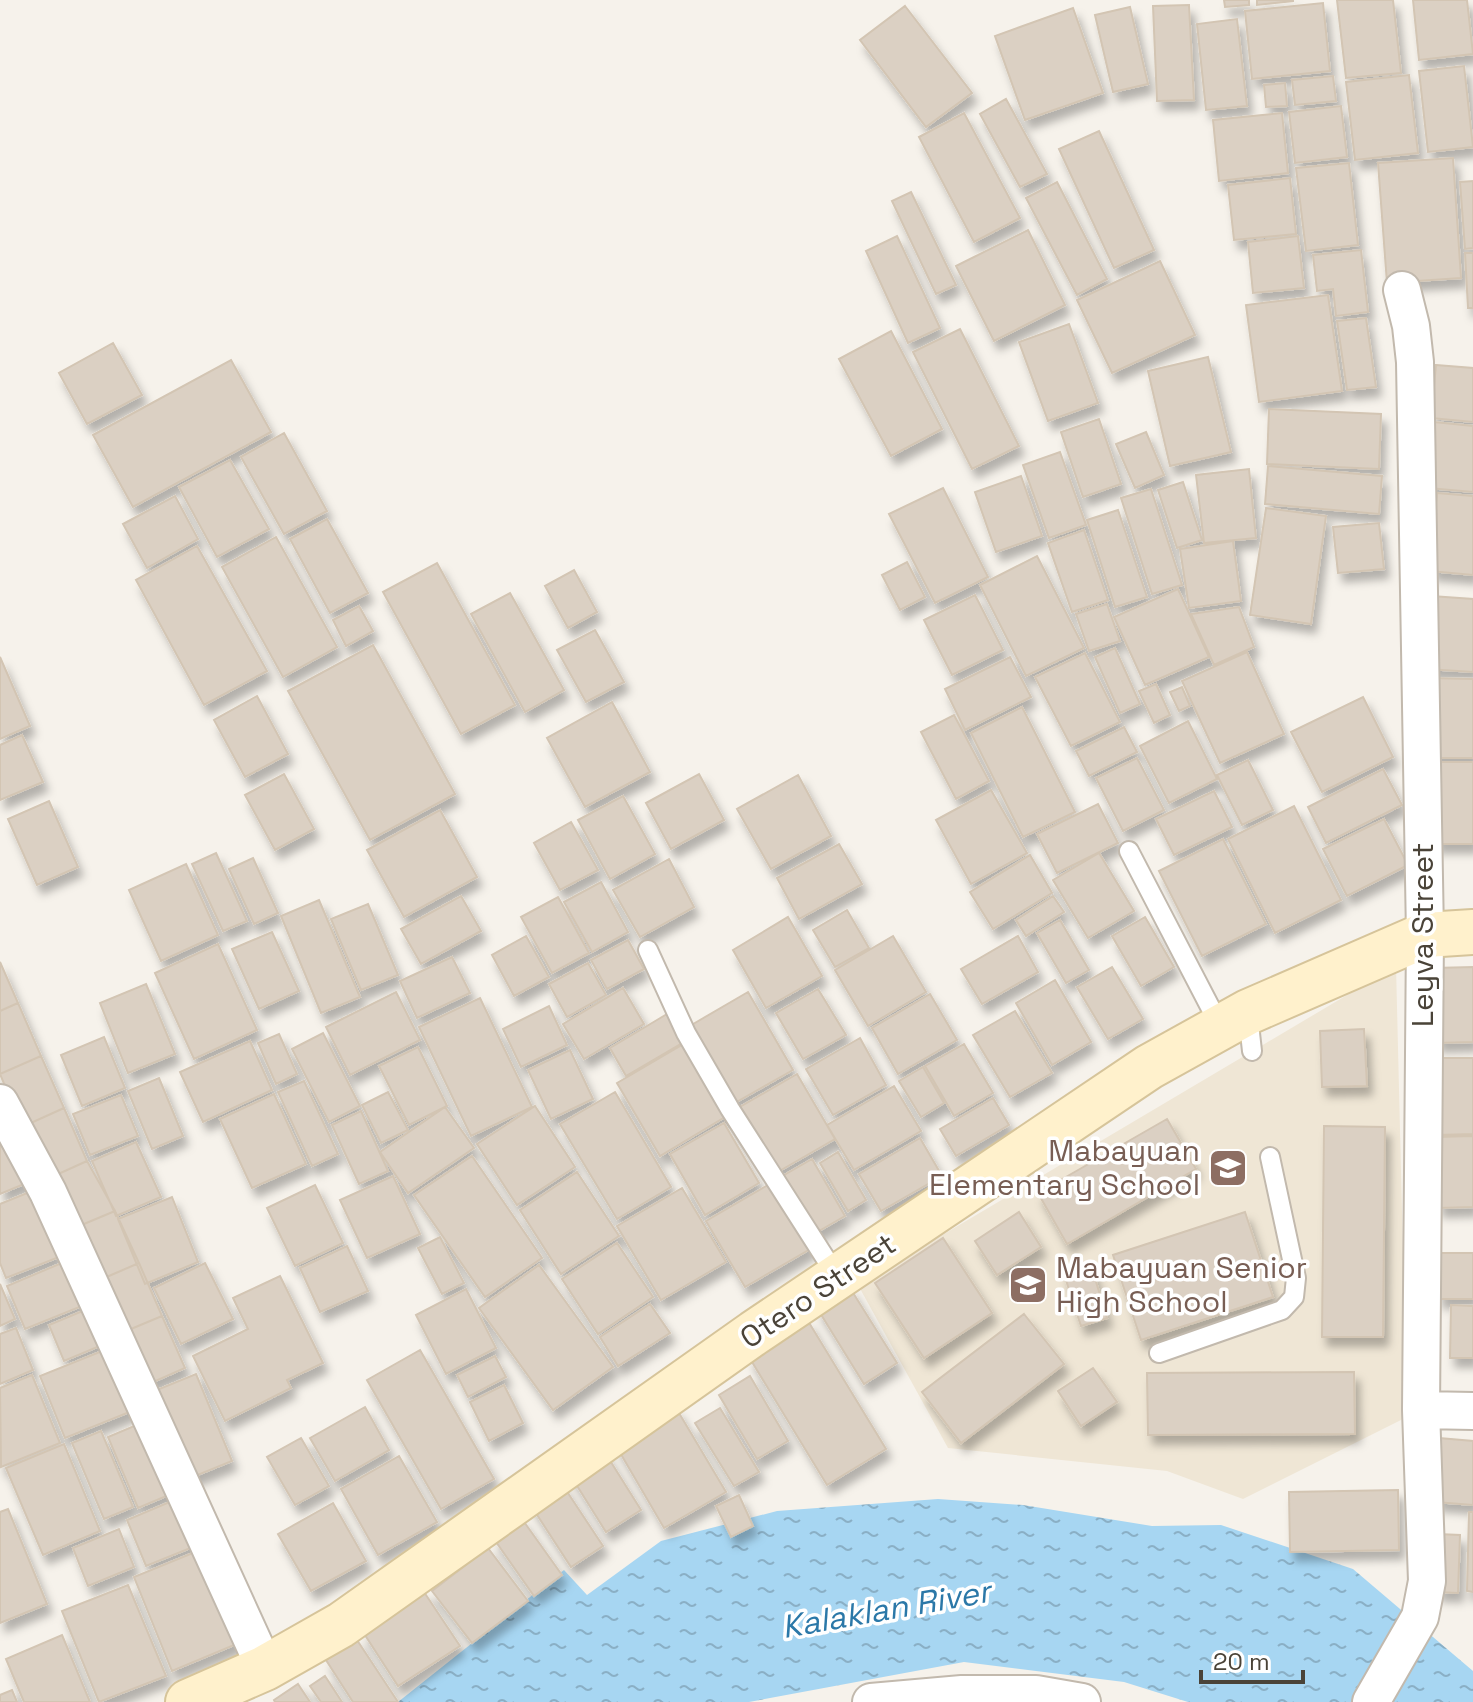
<svg xmlns="http://www.w3.org/2000/svg" width="1473" height="1702" font-family="'Space Grotesk',sans-serif">
  <style>
    .education { fill: #efe6d5 }
    .water { fill: url(#water-ripples) }
    .building { fill: #dbd0c3; stroke: #d3c5b3; stroke-width: 2; filter: url(#shadow) }
    .lines { fill: none; stroke-linecap: round; stroke-linejoin: round }
    .lane-casing { stroke: #c2b9ad; stroke-width: 22 }
    .street-casing { stroke: #c2b9ad; stroke-width: 40 }
    .secondary-casing { stroke: #d6c49a; stroke-width: 48 }
    .lane { stroke: #fff; stroke-width: 18 }
    .street { stroke: #fff; stroke-width: 36 }
    .secondary { stroke: #fff1cc; stroke-width: 44 }
    .labels { text-anchor: middle; stroke-width: 7; stroke-linejoin: round; paint-order: stroke }
    .street-label { font-size: 30px; fill: #4a4338; stroke: #fff }
    .education-label { font-size: 30px; fill: #785e54; stroke: #fff; text-anchor: end }
    .water-label { font-size: 32px; font-style: italic; fill: #2b78a8; stroke: #fff }
  </style>
  <defs>
    <pattern id="water-ripples" width="26" height="14" patternUnits="userSpaceOnUse" patternTransform="scale(2)"><rect width="26" height="14" fill="#a7d6f2"/><path d="M2 4q2-2 4 0t4 0M15 11q2-2 4 0t4 0" fill="none" stroke="#8aafc5"/></pattern>
    <filter id="shadow"><feDropShadow dx="5" dy="9" stdDeviation="4" flood-color="#0004"/></filter>
  </defs>
  <rect width="100%" height="100%" fill="#f6f2eb"/>
  <!-- education -->
  <path class="education" d="M1396,966l11,451 -164,82 -76,-28 -219,-23 -90,-163z"/>
  <!-- water -->
  <path class="water" d="M938,1499l85,6 129,21 69,-1 132,44 120,102v31h-285l-64,-20 -160,-20 -215,40h-351l166,-132 23,25 74,-54 116,-30z"/>
  <!-- building -->
  <path class="building" d="M1224,0h25v5l-24,2z
    M1257,0h36v1l-36,4z
    M1337,0h56l8,73 -55,5z
    M1413,0h54l6,54 -54,6z
    M1323,3l7,68 -78,8 -7,-68z
    M1189,5l5,95 -37,1 -4,-95z
    M905,6l67,87 -46,34 -66,-87z
    M1130,7l18,77 -35,8 -18,-77z
    M1073,8l30,85 -78,27 -30,-84z
    M1237,19l10,87 -41,4 -9,-86z
    M1464,66l9,81 -45,5 -9,-81z
    M1409,75l9,78 -63,7 -9,-78z
    M1333,76l3,25 -41,4 -3,-25z
    M1285,83l2,23 -21,1 -2,-22z
    M1006,99l41,75 -27,13 -40,-73z
    M1341,106l6,51 -52,6 -6,-51z
    M964,113l56,105 -46,24 -55,-105z
    M1282,113l6,60 -69,8 -6,-61z
    M1099,131l55,119 -40,18 -55,-119z
    M1453,158l8,120 -74,5 -9,-120z
    M1349,163l9,82 -52,6 -10,-83z
    M1290,178l6,56 -62,6 -6,-55z
    M1473,181v67l-8,1 -5,-67z
    M1057,182l50,97 -30,16 -51,-97z
    M911,192l45,93 -20,9 -44,-93z
    M1028,230l37,75 -71,36 -38,-75z
    M897,236l43,92 -32,15 -42,-92z
    M1298,236l6,52 -51,5 -5,-51z
    M1361,250l7,62 -32,4 -3,-27 -16,2 -4,-36z
    M1465,253h8v55h-5z
    M1160,261l35,74 -83,38 -35,-73z
    M1328,295l14,96 -83,11 -13,-97z
    M1366,318l10,69 -29,3 -10,-69z
    M1069,324l29,79 -50,18 -29,-79z
    M960,329l59,117 -47,23 -59,-117z
    M891,331l51,98 -51,27 -52,-97z
    M113,343l29,52 -55,29 -28,-51z
    M1208,357l23,95 -61,14 -22,-95z
    M231,360l40,72 -138,75 -40,-72z
    M1436,365l37,3v54l-42,-4z
    M1269,409l112,5 -2,55 -112,-5z
    M1099,419l22,65 -38,13 -22,-65z
    M1434,422l39,4v66l-45,-4z
    M1146,432l18,43 -29,13 -19,-44z
    M284,433l43,78 -43,23 -43,-77z
    M1060,452l26,73 -37,13 -26,-73z
    M230,460l39,69 -52,28 -38,-70z
    M1268,466l114,10 -3,38 -114,-10z
    M1249,469l7,69 -52,5 -8,-68z
    M1021,476l21,60 -46,16 -21,-60z
    M1183,482l19,58 -25,8 -19,-58z
    M943,488l45,89 -53,26 -46,-89z
    M1151,489l31,96 -30,9 -31,-96z
    M1437,493l36,3v79l-43,-4z
    M175,496l23,43 -51,29 -24,-44z
    M1266,508l60,8 -15,108 -61,-9z
    M1118,510l29,87 -32,10 -28,-87z
    M327,519l41,74 -38,20 -40,-74z
    M1379,523l5,46 -46,4 -5,-46z
    M1084,530l24,70 -36,12 -24,-69z
    M276,537l61,110 -54,30 -61,-110z
    M1233,541l8,60 -52,7 -9,-59z
    M197,546l70,125 -63,34 -68,-125z
    M1037,556l47,92 -58,28 -46,-91z
    M907,562l18,35 -25,13 -18,-35z
    M437,563l78,142 -54,29 -78,-142z
    M574,570l23,42 -29,16 -23,-42z
    M1178,589l31,68 -64,28 -31,-68z
    M510,593l54,97 -39,22 -54,-98z
    M975,595l28,55 -51,25 -28,-55z
    M1431,596l42,3v73l-46,-3z
    M1107,604l13,37 -31,10 -13,-37z
    M359,606l14,25 -27,15 -13,-26z
    M1239,607l15,40 -40,18 -23,-51z
    M595,630l29,52 -38,20 -29,-52z
    M373,645l82,149 -85,46 -82,-149z
    M1115,648l25,56 -20,9 -25,-56z
    M1247,652l37,82 -64,29 -38,-82z
    M1085,653l35,69 -49,24 -36,-69z
    M0,657l30,69 -30,13z
    M1010,657l21,40 -66,33 -20,-41z
    M1428,678l45,1v79h-46z
    M1156,684l14,31 -16,8 -15,-32z
    M1182,687l8,19 -11,5 -9,-19z
    M257,696l31,58 -43,23 -31,-57z
    M1363,697l30,60 -71,35 -31,-60z
    M612,702l38,70 -65,35 -38,-69z
    M1022,707l53,105 -52,25 -52,-104z
    M954,715l35,66 -33,18 -35,-67z
    M1188,721l29,58 -48,24 -29,-57z
    M1124,727l13,25 -48,24 -13,-25z
    M22,735l21,47 -43,18v-55z
    M1137,758l27,52 -41,21 -27,-53z
    M1248,760l25,50 -31,15 -25,-50z
    M1433,762h40v82h-39z
    M1383,769l19,36 -76,38 -18,-36z
    M284,774l30,55 -39,21 -30,-55z
    M699,774l25,46 -53,29 -25,-46z
    M798,775l33,61 -60,33 -34,-60z
    M991,790l36,63 -56,31 -35,-64z
    M1214,791l18,36 -58,28 -18,-36z
    M623,796l32,58 -45,25 -32,-59z
    M49,801l29,66 -41,18 -29,-66z
    M1098,804l20,39 -61,30 -20,-39z
    M1294,806l47,94 -66,33 -47,-94z
    M440,810l37,67 -73,40 -37,-67z
    M1384,819l24,46 -61,31 -24,-47z
    M571,822l27,48 -38,20 -26,-47z
    M1223,839l43,85 -64,32 -43,-85z
    M839,844l23,40 -63,35 -22,-41z
    M216,853l31,68 -24,10 -31,-67z
    M1099,853l35,58 -46,27 -35,-58z
    M1030,855l22,38 -59,36 -23,-37z
    M253,858l25,55 -24,11 -25,-55z
    M669,859l25,48 -54,30 -27,-47z
    M186,864l32,71 -57,26 -32,-71z
    M601,882l27,50 -36,20 -28,-50z
    M461,896l20,35 -60,33 -20,-35z
    M1053,896l11,16 -38,24 -10,-16z
    M558,897l31,56 -37,20 -31,-56z
    M319,900l41,97 -39,16 -40,-97z
    M368,904l30,71 -37,15 -30,-71z
    M847,910l22,38 -34,19 -22,-37z
    M788,917l34,59 -56,32 -33,-58z
    M1145,917l29,50 -33,19 -29,-50z
    M1060,920l29,50 -23,13 -29,-50z
    M272,932l27,59 -40,18 -27,-60z
    M526,936l23,41 -35,19 -22,-41z
    M893,936l33,56 -58,34 -33,-56z
    M1018,936l20,36 -56,32 -21,-35z
    M628,940l16,29 -37,20 -16,-29z
    M218,944l39,86 -63,29 -39,-86z
    M452,957l18,36 -53,25 -17,-37z
    M0,962l18,41 -18,8z
    M588,963l18,32 -39,22 -18,-33z
    M1112,967l31,52 -35,20 -31,-52z
    M1473,967v75l-37,1 -2,-75z
    M1055,980l36,62 -39,23 -36,-62z
    M146,984l29,70 -47,19 -28,-70z
    M623,988l21,36 -60,35 -21,-35z
    M818,989l28,46 -43,24 -27,-46z
    M396,992l24,48 -70,35 -24,-48z
    M748,992l45,78 -60,34 -45,-77z
    M930,994l27,46 -59,34 -26,-46z
    M480,998l52,109 -61,29 -52,-109z
    M18,1003l23,53 -41,18v-63z
    M549,1006l18,39 -46,22 -18,-38z
    M1015,1011l37,62 -42,24 -37,-62z
    M667,1014l17,28 -58,34 -16,-28z
    M1364,1029l3,57 -45,1 -2,-56z
    M323,1033l37,73 -31,16 -37,-73z
    M279,1034l18,40 -21,10 -18,-41z
    M104,1037l21,51 -43,18 -21,-51z
    M860,1038l26,47 -53,30 -27,-46z
    M250,1041l22,49 -69,32 -23,-50z
    M687,1042l43,72 -70,42 -43,-73z
    M964,1044l29,49 -39,23 -29,-50z
    M418,1047l29,59 -38,19 -30,-59z
    M570,1050l23,49 -42,20 -23,-49z
    M41,1056l23,52 -42,19 -22,-53z
    M1434,1058h39v76l-36,1z
    M923,1067l21,36 -23,14 -22,-36z
    M797,1074l38,65 -59,34 -38,-65z
    M159,1078l24,58 -31,13 -24,-58z
    M304,1081l34,73 -26,12 -34,-74z
    M894,1086l27,45 -67,39 -27,-45z
    M388,1092l20,38 -27,13 -19,-38z
    M615,1092l56,95 -54,32 -57,-95z
    M274,1094l32,70 -54,24 -32,-69z
    M121,1095l17,41 -48,19 -17,-41z
    M993,1098l16,27 -53,31 -16,-27z
    M535,1106l40,61 -58,38 -40,-61z
    M445,1107l29,41 -66,45 -28,-41z
    M64,1108l23,53 -42,19 -23,-53z
    M361,1111l27,60 -29,13 -27,-59z
    M1167,1119l29,50 -129,75 -29,-51z
    M724,1123l35,60 -54,32 -35,-61z
    M1324,1126l61,1 -2,210h-61z
    M0,1127l29,55 -29,12z
    M1473,1136v71l-35,1 -3,-71z
    M920,1138l22,38 -61,35 -22,-37z
    M136,1142l25,55 -45,19 -24,-55z
    M838,1152l28,48 -18,11 -28,-48z
    M472,1156l70,102 -57,39 -71,-102z
    M812,1159l33,57 -33,19 -33,-57z
    M87,1161l28,50 -43,18 -27,-49z
    M577,1172l42,64 -58,38 -41,-64z
    M393,1176l27,58 -53,24 -27,-58z
    M773,1182l39,66 -67,39 -39,-66z
    M315,1185l28,58 -48,23 -28,-58z
    M682,1188l44,74 -65,38 -44,-74z
    M32,1191l27,66 -53,21 -6,-15v-59z
    M172,1197l26,65 -53,22 -27,-65z
    M115,1211l24,52 -44,19 -23,-53z
    M1019,1212l22,35 -44,28 -22,-34z
    M1245,1212l28,85 -132,43 -28,-85z
    M440,1237l24,46 -22,11 -24,-46z
    M943,1238l49,75 -68,45 -49,-75z
    M617,1243l36,54 -55,37 -36,-55z
    M347,1246l21,45 -48,21 -20,-44z
    M1438,1253h35v46h-35z
    M64,1262l18,44 -57,23 -18,-43z
    M1090,1262l17,56 -26,8 -18,-55z
    M139,1263l23,53 -43,18 -24,-52z
    M205,1263l28,56 -52,25 -27,-56z
    M539,1265l74,102 -60,43 -74,-102z
    M280,1276l43,87 -36,17 4,8 -66,33 -32,-65 55,-27 -15,-31z
    M0,1284l15,35 -15,7z
    M850,1288l47,75 -33,21 -47,-76z
    M466,1289l30,59 -50,26 -30,-59z
    M650,1304l20,29 -52,33 -18,-29z
    M1451,1305l22,1v52h-23z
    M92,1307l15,36 -43,18 -15,-36z
    M1024,1314l40,50 -103,79 -39,-51z
    M162,1316l23,52 -43,19 -23,-53z
    M808,1321l78,128 -59,36 -78,-128z
    M16,1328l17,42 -33,14v-50z
    M112,1347l25,62 -72,29 -25,-62z
    M420,1350l74,129 -53,30 -74,-129z
    M495,1356l11,21 -38,20 -11,-22z
    M1093,1368l24,34 -36,24 -23,-35z
    M1354,1372l1,62 -207,1 -1,-62z
    M196,1374l36,87 -49,20 -36,-87z
    M32,1375l28,68 -59,24 -1,-79z
    M750,1376l38,65 -31,18 -38,-64z
    M504,1385l19,38 -34,18 -19,-39z
    M365,1407l24,43 -54,31 -25,-43z
    M676,1408l50,84 -62,36 -49,-84z
    M720,1408l39,64 -25,14 -39,-63z
    M146,1421l30,71 -38,16 -30,-71z
    M101,1431l32,76 -29,12 -32,-76z
    M301,1438l28,48 -34,19 -28,-48z
    M1439,1438l34,3v64l-38,-3z
    M64,1444l36,87 -57,24 -37,-87z
    M604,1451l37,59 -35,22 -37,-59z
    M399,1456l38,66 -59,33 -37,-66z
    M562,1484l41,62 -32,21 -41,-63z
    M1398,1490l1,60 -109,2 -1,-60z
    M739,1495l14,31 -22,11 -15,-31z
    M179,1498l19,47 -52,21 -19,-46z
    M333,1503l33,58 -55,30 -33,-57z
    M8,1509l39,95 -47,19v-111z
    M1469,1512h4v80l-6,-1z
    M522,1519l40,56 -28,21 -40,-57z
    M119,1529l15,38 -46,19 -15,-38z
    M1437,1534l23,1 -2,58 -22,-1z
    M488,1548l40,53 -56,42 -40,-52z
    M200,1550l39,93 -67,28 -38,-94z
    M128,1585l38,91 -67,26 -37,-91z
    M424,1592l36,54 -62,40 -35,-54z
    M62,1635l28,67h-66l-18,-43z
    M357,1640l41,62h-45l-27,-42z
    M325,1676l17,26h-21l-11,-16z
    M298,1684l12,18h-35l-1,-2z
    M12,1690l5,12h-17v-7z"/>
  <g class="lines">
    <defs>
      <path id="lane" d="M1129,851l91,175
        M648,950l38,83 44,76 108,169
        M1248,1015l4,36
        M1159,1353l123,-43 12,-13 2,-19 -26,-121"/>
      <path id="street" d="M0,1103l48,89 217,476
        M1421,1410l52,1
        M871,1702l91,-8h74l46,8
        M1371,1702l49,-85 7,-36 -6,-171 4,-475 -10,-573 -4,-36 -9,-36"/>
      <path id="secondary" d="M188,1702l77,-34 76,-43 413,-292 395,-266 99,-55 177,-77 48,-3"/>
    </defs>
    <!-- lane casing -->
    <use href="#lane" class="lane-casing"/>
    <!-- street casing -->
    <use href="#street" class="street-casing"/>
    <!-- secondary casing -->
    <use href="#secondary" class="secondary-casing"/>
    <!-- lane -->
    <use href="#lane" class="lane"/>
    <!-- street -->
    <use href="#street" class="street"/>
    <!-- secondary -->
    <use href="#secondary" class="secondary"/>
  </g>
  <!-- icons -->
  <defs>
    <symbol id="school-square" viewBox="-11 -11 22 22"><rect x="-9" y="-9" width="18" height="18" rx="4" fill="#8d6e63" stroke="#fff"/><path d="M0-5L7-2L0 1L-7-2ZM-4 1L0 2.5L4 1V4Q0 6-4 4Z" fill="#fff"/></symbol>
  </defs>
  <g fill-rule="evenodd">
    <use href="#school-square" x="1206" y="1146" width="44" height="44"/>
    <use href="#school-square" x="1006" y="1263" width="44" height="44"/>
  </g>
  <g class="labels">
    <!-- street labels -->
    <g class="street-label">
      <text transform="translate(1423 935) rotate(-90)" y="10">Leyva Street</text>
      <text transform="translate(818 1291) rotate(-34)" y="10">Otero Street</text>
    </g>
    <!-- education labels -->
    <g class="education-label">
      <text x="1200" y="1161">Mabayuan<tspan x="1200" dy="34">Elementary School</tspan></text>
      <text x="1056" y="1278" text-anchor="start">Mabayuan Senior<tspan x="1056" dy="34">High School</tspan></text>
    </g>
    <!-- water labels -->
    <g class="water-label">
      <text transform="translate(886 1609) rotate(-10)" y="11">Kalaklan River</text>
    </g>
  </g>
  <!-- scale -->
  <path d="M1201 1670v12h102v-12" fill="none" stroke="#4a4338" stroke-width="4"/>
  <text x="1213" y="1670" font-size="24" fill="#4a4338" stroke="#ffffff" stroke-width="6" paint-order="stroke">20 m</text>
</svg>
